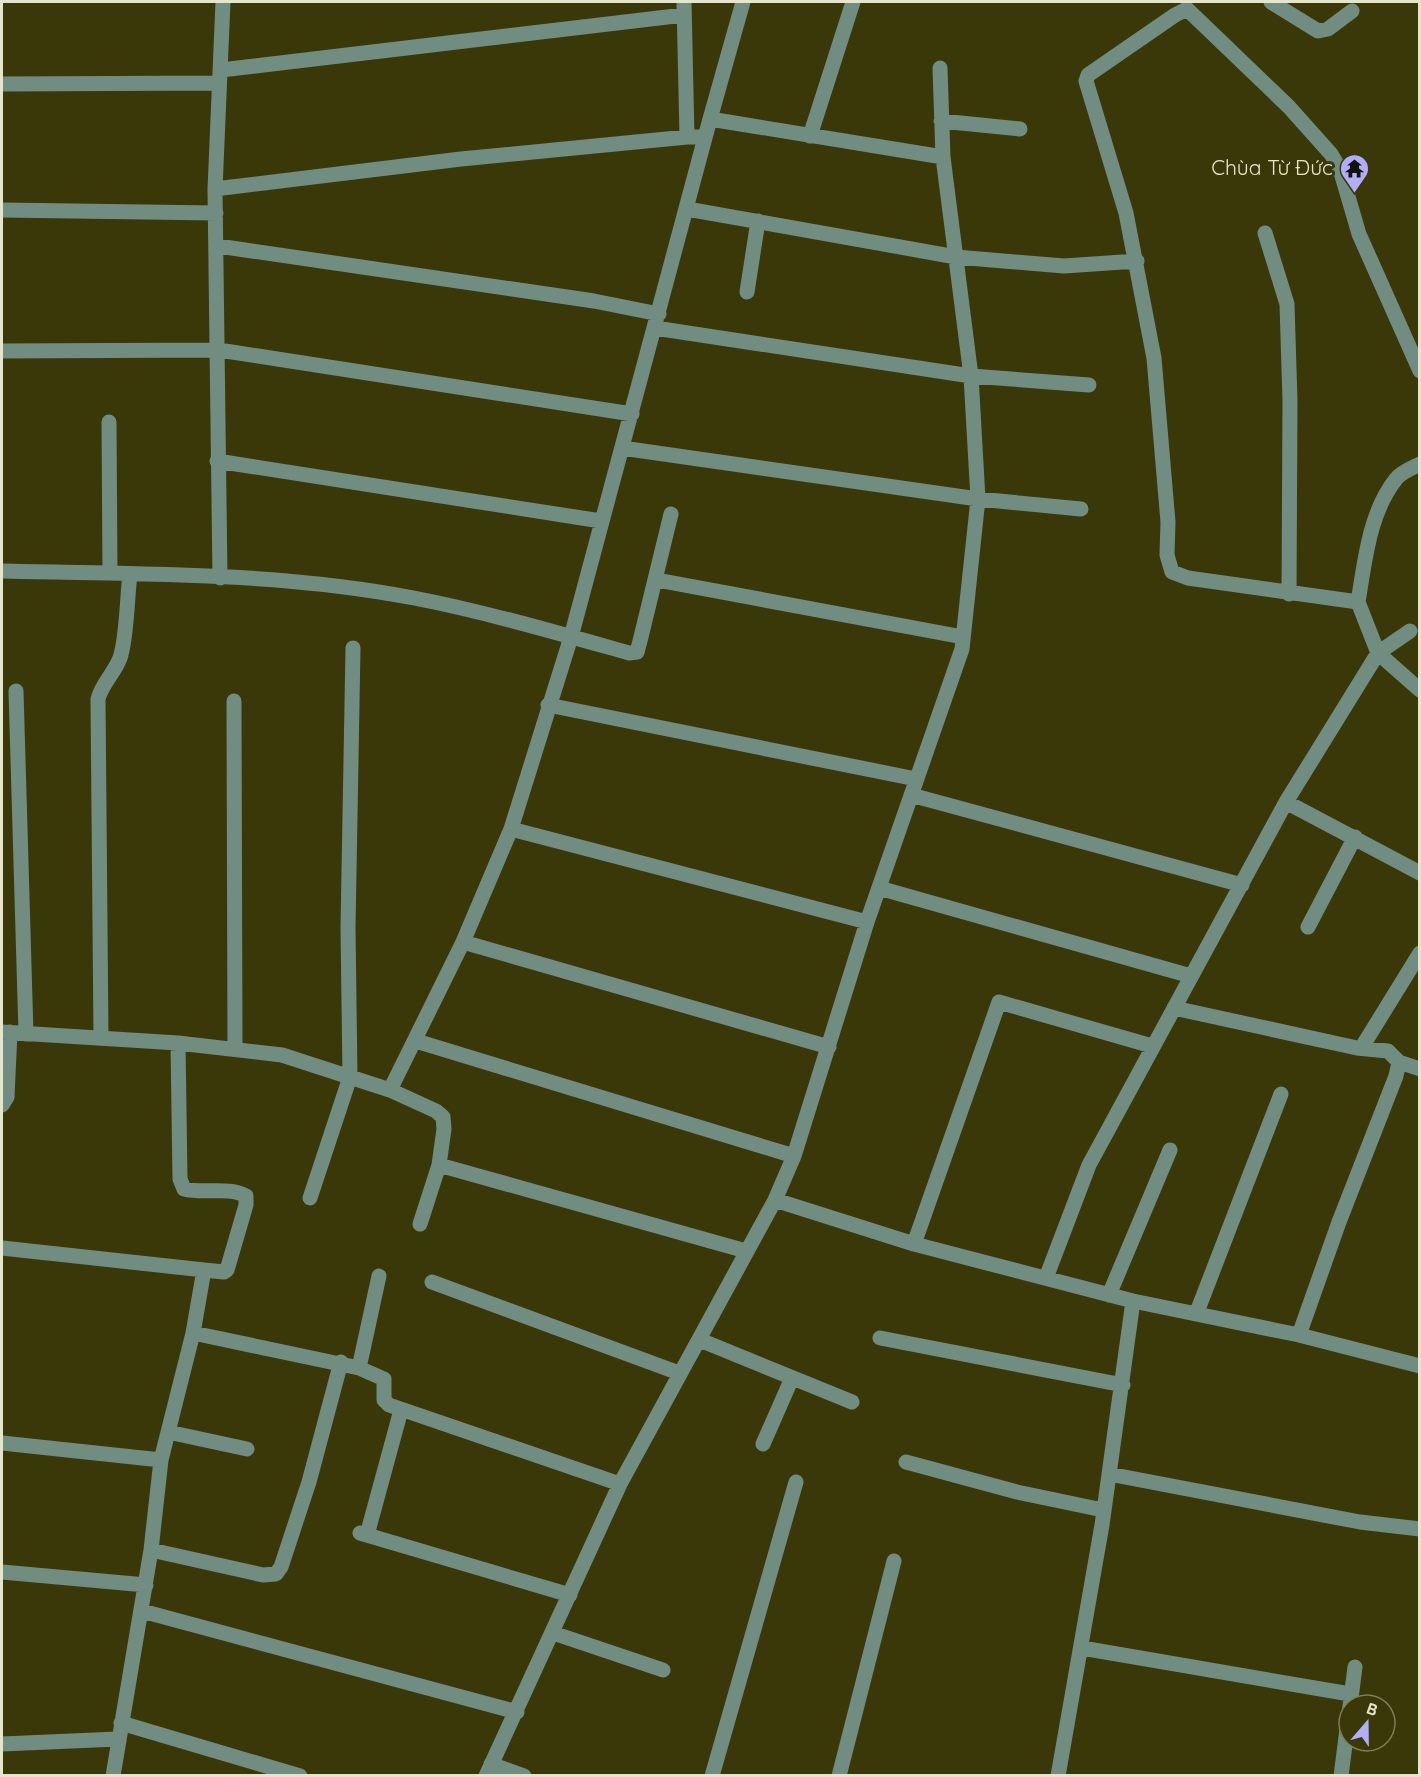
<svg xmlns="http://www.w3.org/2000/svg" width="1421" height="1777" font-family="Quicksand,sans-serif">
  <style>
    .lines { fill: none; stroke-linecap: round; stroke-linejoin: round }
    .minor { stroke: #718d81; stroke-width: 15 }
    .labels { text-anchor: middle; stroke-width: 6; stroke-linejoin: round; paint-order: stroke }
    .poi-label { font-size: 21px; fill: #e5e5cc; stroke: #3a3808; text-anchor: end }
  </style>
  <rect width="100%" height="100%" fill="#3a3808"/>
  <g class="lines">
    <!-- minor -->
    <path class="minor" d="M684,2l3,135
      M1271,2l47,29 10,-2 24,-18
      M221,70l463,-55
      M2,84l217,-1
      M710,119l33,-117
      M941,121l79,8
      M810,136l43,-134
      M215,189l246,-30 226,-22h17
      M687,209l269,48 108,9 73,-5
      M2,210l214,3
      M1265,233l22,71 3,97 -1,193
      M218,246l376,55 65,13
      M747,292l11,-71
      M655,328l316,48 118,9
      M2,351l217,-1 413,64
      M1420,371l-61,-137 -19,-65 -9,-15 -42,-47 -102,-98 -12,6 -87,60 -2,6 40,132 28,145 14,164 -1,33 5,17 16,6 170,24 20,51 42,37
      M109,422l1,151
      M622,448l356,51 103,10
      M217,461l384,60
      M2,571c136,3 277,1 412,27 72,14 144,35 215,55l8,-1 3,-11 31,-127
      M220,578l-5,-389 8,-187
      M657,580l306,57
      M1358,602c7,-41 11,-89 38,-123 5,-7 16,-11 24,-15
      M16,691l10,343
      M234,701l1,348
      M548,705l368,74
      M911,795l331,90
      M1286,802l134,71
      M511,829l356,93
      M879,888l312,88
      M1308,927l47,-90
      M463,942l366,105
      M1174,1008l183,40 31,3 11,11 -3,14 -57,146 -40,113
      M2,1032l176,11 104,12 108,35 46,21 7,6 1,12 -5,36 307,86
      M101,1038l-3,-339c4,-16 16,-25 22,-41 7,-20 7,-61 10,-84
      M416,1041l378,115
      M1362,1047l58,-94
      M1399,1062l21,7
      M390,1090l73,-148 48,-113 60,-192 139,-518 233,38
      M2,1105l5,-8 3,-65
      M310,1198l40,-121 -2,-149 5,-280
      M775,1200l139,44 219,57 166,34 121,31
      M420,1224l19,-59
      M914,1244l85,-242 153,44
      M2,1248l202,22
      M1046,1278l43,-113 197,-363 92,-149 32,-22
      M432,1282l247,91
      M1109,1295l61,-145
      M1197,1312l84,-218
      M193,1333l166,35 25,11v21l5,5 231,79
      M880,1338l243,47
      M700,1340l152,62
      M359,1368l20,-92
      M168,1432l79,17
      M2,1443l159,17
      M763,1444l29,-66
      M906,1462l111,30 86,18
      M1109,1474l251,48 60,7
      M360,1533l210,62
      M367,1535l34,-125
      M151,1550l112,25 13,-1 5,-7 28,-85 32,-120
      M2,1572l144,13
      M142,1611l375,101
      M553,1633l110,37
      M1082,1648l268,46
      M121,1723l179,53
      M2,1744l116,-5
      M491,1764l33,12
      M113,1776l38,-226 10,-90 32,-127 11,-63 20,2 3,-2 19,-65v-9c-17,-10 -42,-2 -62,-7l-4,-10 -2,-136
      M486,1776l134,-292 155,-284 19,-44 73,-234 95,-273 16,-150 -7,-123 -28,-219 -3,-89
      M712,1776l84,-294
      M839,1776l55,-215
      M1058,1776l44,-251 31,-224
      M1341,1776l14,-109"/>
  </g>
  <!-- icons -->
  <defs>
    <symbol id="temple-pin" viewBox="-11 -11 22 30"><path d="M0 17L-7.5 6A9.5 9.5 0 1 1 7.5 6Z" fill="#b2adf9" stroke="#3a3808"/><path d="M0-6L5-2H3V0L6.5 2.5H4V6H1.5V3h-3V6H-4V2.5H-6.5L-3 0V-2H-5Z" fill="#111"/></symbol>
  </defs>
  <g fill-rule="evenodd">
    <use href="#temple-pin" x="1338" y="152" width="33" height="45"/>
  </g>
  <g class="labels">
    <!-- poi labels -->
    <g class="poi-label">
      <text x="1333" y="175">Chùa Từ Đức</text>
    </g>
  </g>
  <!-- border -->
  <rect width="1421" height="1777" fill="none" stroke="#e5e5cc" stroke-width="6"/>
  <!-- north arrow -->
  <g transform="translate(1367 1723) rotate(20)"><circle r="28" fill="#3a3808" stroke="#7e7d56" stroke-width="1.5"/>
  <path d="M0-4.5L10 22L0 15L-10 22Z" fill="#b2adf9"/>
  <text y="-9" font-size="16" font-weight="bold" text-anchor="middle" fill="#e5e5cc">B</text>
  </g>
</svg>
